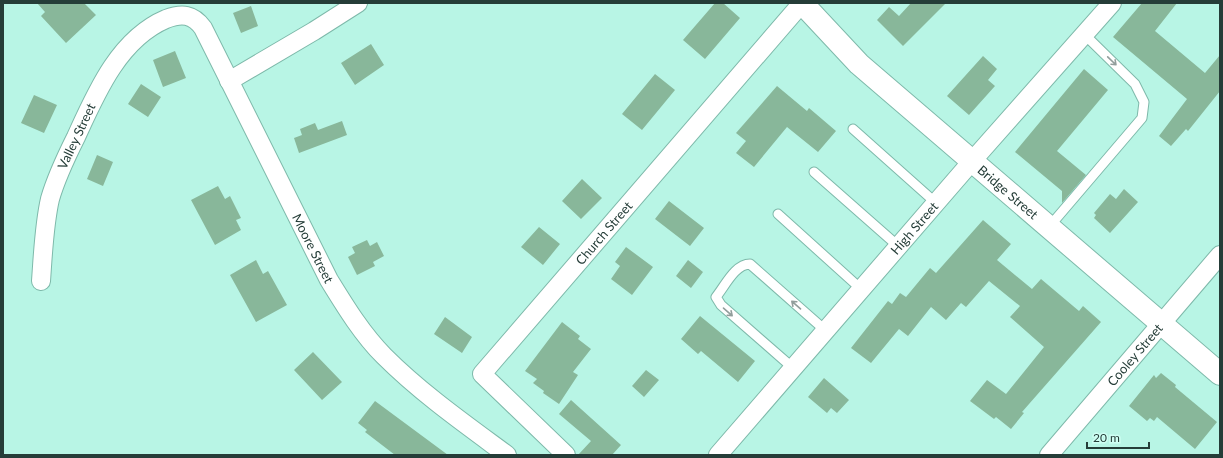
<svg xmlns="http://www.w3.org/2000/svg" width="1223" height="458" font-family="Lato,sans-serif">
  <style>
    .building { fill: #88b79a }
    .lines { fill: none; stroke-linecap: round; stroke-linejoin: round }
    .service-casing { stroke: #7eb9aa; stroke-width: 11 }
    .minor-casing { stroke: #7eb9aa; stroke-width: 20 }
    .secondary-casing { stroke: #7eb9aa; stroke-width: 24 }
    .service { stroke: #fff; stroke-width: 9 }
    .minor { stroke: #fff; stroke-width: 18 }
    .secondary { stroke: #fff; stroke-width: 22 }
    .oneway { stroke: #929e9c }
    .labels { text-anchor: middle; stroke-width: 3; stroke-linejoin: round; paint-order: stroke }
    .street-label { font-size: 13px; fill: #253d38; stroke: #cffff3 }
  </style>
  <rect width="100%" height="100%" fill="#b8f5e5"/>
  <!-- building -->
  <path class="building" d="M37,3h47l12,12 -30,28 -25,-27 4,-4z
    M715,3h8l17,15 -35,41 -22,-19z
    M911,3h35l-43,43 -26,-26 12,-13 10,9z
    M1142,3h35l-22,28 50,42 15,-18v36l-32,40 -2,-2 -15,17 -12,-10 28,-37 -74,-62z
    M251,6l7,20 -17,7 -8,-20z
    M371,44l13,21 -29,20 -14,-22z
    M175,51l11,27 -23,9 -10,-27z
    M983,56l14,13 -9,11 7,6 -26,29 -22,-19z
    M1084,69l24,21 -51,61 29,24 -24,28v-12l-47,-39z
    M655,74l20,16 -33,40 -20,-16z
    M141,84l20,13 -13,20 -20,-13z
    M777,86l30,25 2,-3 27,23 -18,21 -31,-25 -33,40 -18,-14 10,-12 -10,-8z
    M34,95l23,10 -13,28 -23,-10z
    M342,121l5,14 -48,18 -5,-15 8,-3 -2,-6 15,-6 3,7z
    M97,155l16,7 -10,24 -16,-7z
    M582,179l20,19 -21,21 -19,-18z
    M218,186l7,13 5,-3 11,22 -5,2 5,10 -26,15 -24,-45z
    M1124,189l14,13 -28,31 -16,-15 2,-3 -2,-2 16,-19 6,5z
    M669,201l35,27 -14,18 -35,-27z
    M983,220l28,24 -14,16 35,29 9,-10 38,32 4,-5 18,16 -79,90 2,1 -13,16 -15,-12 -2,2 -24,-18 17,-21 19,14 38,-47 -34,-30 10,-11 -31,-25 -23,26 -5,-4 -15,17 -15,-13 -23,29 -9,-7 -28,34 -20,-15 37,-47 4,3 8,-11 6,4 24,-29 6,5z
    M539,227l21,17 -17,21 -22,-18z
    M367,240l3,6 7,-4 7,14 -11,6 2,4 -18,9 -9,-18 7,-4 -3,-6z
    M626,247l27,20 -21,28 -21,-16 9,-13 -5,-4z
    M256,260l7,14 5,-3 19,34 -31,17 -26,-47z
    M688,260l15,12 -12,16 -15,-12z
    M700,316l55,45 -17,21 -37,-31 -3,3 -17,-15z
    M445,317l27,20 -10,16 -28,-19z
    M562,322l18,14 -2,3 13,10 -18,23 5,3 -19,29 -16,-11 1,-2 -11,-8 4,-4 -12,-8z
    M313,352l29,30 -20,18 -28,-30z
    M646,370l13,10 -15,17 -12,-11z
    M1161,373l15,12 -1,2 42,35 -22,27 -38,-32 -3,4 -4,-3 -3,3 -18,-15 25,-31 2,3z
    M824,378l25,22 -12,13 -6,-5 -4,5 -19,-16z
    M571,400l50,45 -9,10h-34l13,-14 -32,-27z
    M375,401l73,54h-53l-30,-23 2,-2 -9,-7z"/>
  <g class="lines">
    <defs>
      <path id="service" d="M853,129l83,74
        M814,172l84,74
        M778,214l83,75
        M1049,227l93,-109 2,-16 -9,-18 -51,-50
        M793,368l-72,-63 -5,-8c9,-11 19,-33 34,-33l76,67"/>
      <g id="minor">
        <path d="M229,81l85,-50 44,-28"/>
        <path id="s1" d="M41,281c2,-27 3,-56 9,-82 6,-21 16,-42 26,-62 20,-44 43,-98 90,-118 16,-6 27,-5 37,9l126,252c16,26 33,54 55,76 37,37 81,68 123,99"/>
        <path id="s2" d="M566,455l-84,-81 320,-371"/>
        <path id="s3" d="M718,455l255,-295 139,-157"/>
        <path id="s4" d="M1049,455l171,-200"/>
      </g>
      <g id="secondary">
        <path id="s5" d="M802,3l57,61 361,310"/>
      </g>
    </defs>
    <!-- service casing -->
    <use href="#service" class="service-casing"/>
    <!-- minor casing -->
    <use href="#minor" class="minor-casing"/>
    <!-- secondary casing -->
    <use href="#secondary" class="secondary-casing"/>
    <!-- service -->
    <use href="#service" class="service"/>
    <!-- minor -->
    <use href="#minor" class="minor"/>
    <!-- secondary -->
    <use href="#secondary" class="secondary"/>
  </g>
  <!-- one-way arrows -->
  <defs><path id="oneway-shaft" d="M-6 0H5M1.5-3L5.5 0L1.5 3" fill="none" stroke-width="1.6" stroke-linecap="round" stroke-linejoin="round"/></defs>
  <g class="oneway">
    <use href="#oneway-shaft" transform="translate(1112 61) rotate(44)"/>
    <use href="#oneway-shaft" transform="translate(796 305) rotate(-139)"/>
    <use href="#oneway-shaft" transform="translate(728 312) rotate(41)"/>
  </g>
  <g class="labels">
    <!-- street labels -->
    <g class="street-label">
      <text dy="5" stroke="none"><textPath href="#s1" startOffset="151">Valley Street</textPath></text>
      <text dy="5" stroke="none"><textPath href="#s5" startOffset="280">Bridge Street</textPath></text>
      <text dy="5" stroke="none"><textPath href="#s3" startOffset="300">High Street</textPath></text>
      <text dy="5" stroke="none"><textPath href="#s2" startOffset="303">Church Street</textPath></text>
      <text dy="5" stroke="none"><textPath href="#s1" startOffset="590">Moore Street</textPath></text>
      <text dy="5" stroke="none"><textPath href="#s4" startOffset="132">Cooley Street</textPath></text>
    </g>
  </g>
  <!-- border -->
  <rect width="1223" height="458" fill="none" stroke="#253d38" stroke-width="8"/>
  <!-- scale -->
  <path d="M1087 442v6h62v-6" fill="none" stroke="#253d38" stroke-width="2"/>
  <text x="1093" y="442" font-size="12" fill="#253d38" stroke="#cffff3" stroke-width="3" paint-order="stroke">20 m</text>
</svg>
